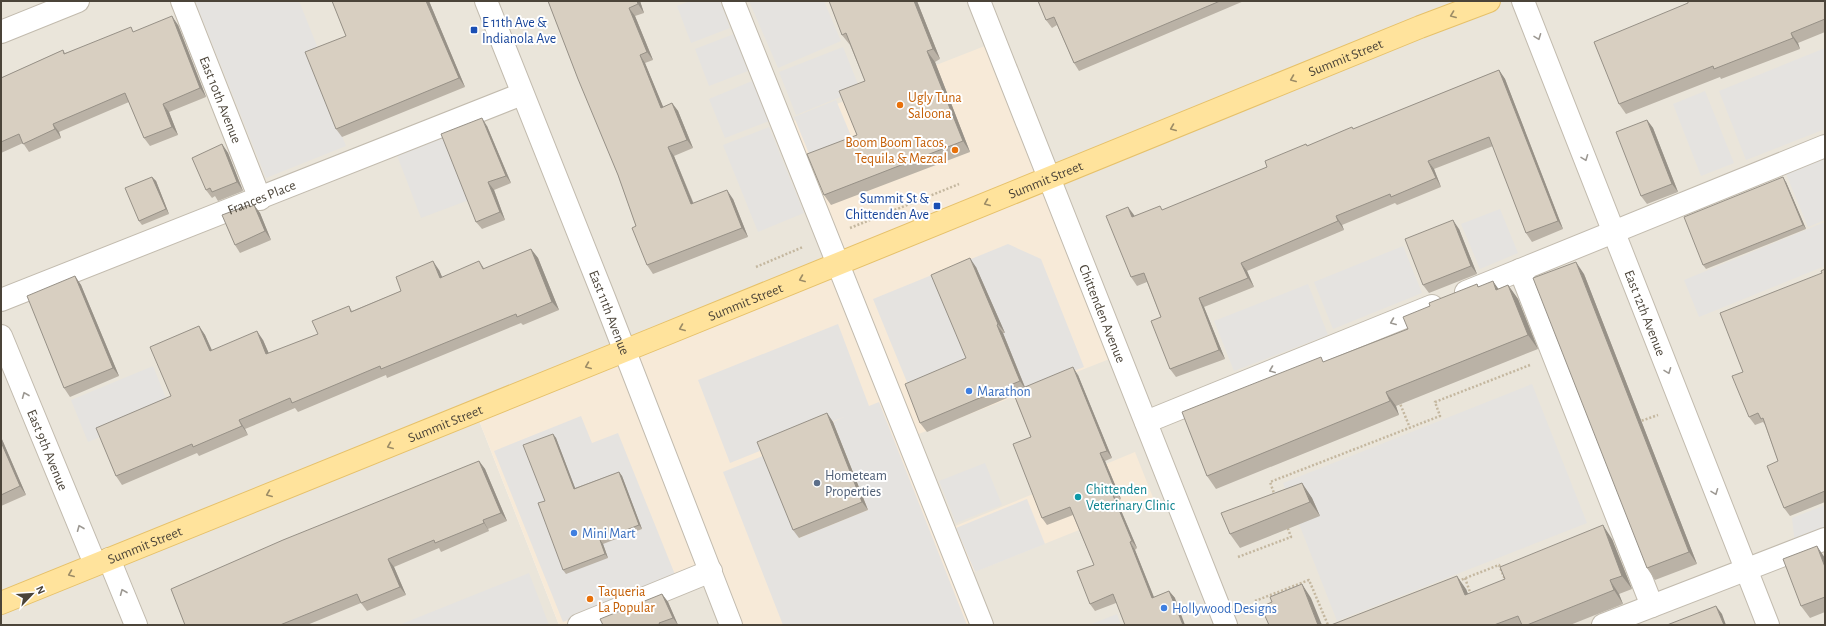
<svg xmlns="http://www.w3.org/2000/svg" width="1826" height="626" font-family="'Alegreya Sans',sans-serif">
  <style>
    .residential { fill: #eae5da }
    .commercial { fill: #f7ead8 }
    .parking { fill: #e5e3e0 }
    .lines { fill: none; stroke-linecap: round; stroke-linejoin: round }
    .minor-casing { stroke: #c2bbae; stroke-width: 24 }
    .major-casing { stroke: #e6c16a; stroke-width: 24 }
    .path { stroke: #c4b79f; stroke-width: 2.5; stroke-dasharray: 2 2; stroke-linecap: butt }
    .minor { stroke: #fff; stroke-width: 22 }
    .major { stroke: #ffe39c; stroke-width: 22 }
    .wall { fill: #bab2a6 }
    .shaded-wall { fill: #979187 }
    .building { fill: #d8cfc1; stroke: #979187 }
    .oneway { stroke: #9c8c66 }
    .oneway2 { stroke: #9c9892 }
    .transit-dot { fill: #1a4fb4; stroke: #fff; stroke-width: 1.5 }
    .food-dot { fill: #e8710a; stroke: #fff; stroke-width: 1.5 }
    .shop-dot { fill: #3f7fe0; stroke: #fff; stroke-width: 1.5 }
    .service-dot { fill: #5c6f8a; stroke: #fff; stroke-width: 1.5 }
    .culture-dot { fill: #0f9aa8; stroke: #fff; stroke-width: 1.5 }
    .labels { text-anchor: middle; stroke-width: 4; stroke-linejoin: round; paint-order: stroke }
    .transit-label { font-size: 14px; fill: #164399; stroke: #fff; text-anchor: start }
    .street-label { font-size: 14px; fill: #4b4439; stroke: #fff }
    .food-label { font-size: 14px; fill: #c56008; stroke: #fff; text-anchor: start }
    .shop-label { font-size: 14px; fill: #366cbe; stroke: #fff; text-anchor: start }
    .service-label { font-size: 14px; fill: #4e5e75; stroke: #fff; text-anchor: start }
    .culture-label { font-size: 14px; fill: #0d838f; stroke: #fff; text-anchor: start }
  </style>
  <rect width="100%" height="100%" fill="#f6f3ec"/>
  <!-- residential -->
  <path class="residential" d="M1,1h1824v624h-846l-506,-220 86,220h-558z
    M715,572l20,53h-155z"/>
  <!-- commercial -->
  <path class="commercial" d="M995,42l65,133 70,176 -224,88 73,186h-244l-21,-53 -134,53h-21l-86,-220 364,-143 -54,-137z
    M1135,452l19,48 -187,75 -19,-46z"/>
  <!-- parking -->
  <path class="parking" d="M195,1h104l22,55 -10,5 35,85 -80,32z
    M690,1h30l10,27 -39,15 -14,-37z
    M749,1h75l17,40 -63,27z
    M734,34l14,37 -39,15 -14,-37z
    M843,47l17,42 -64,26 -17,-43z
    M1825,48v81l-79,31 -27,-69z
    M752,81l17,40 -44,17 -16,-39z
    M1705,91l29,72 -33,13 -28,-72z
    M836,100l18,43 -42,18 -18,-44z
    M769,127l35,86 -46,19 -35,-87z
    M442,131l27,69 -48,18 -26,-68z
    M1825,158v62l-17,7 -22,-53z
    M1500,209l18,44 -38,16 -19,-45z
    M1825,222v44l-126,51 -15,-37z
    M1008,244l33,15 43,108 -58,23 -115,2 -38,-93z
    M1403,246l19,47 -89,36 -19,-47z
    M1308,284l20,51 -94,36 -20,-50z
    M838,324l31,82 10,-4 88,223h-184l-60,-153 42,-17 34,83 69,-28 -35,-88 11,-5 -114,46 -32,-83z
    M153,366l17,42 -82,34 -17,-42z
    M1532,384l55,139 -250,98 -54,-138z
    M581,416l11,27 26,-10 58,144 -113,45 -69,-171z
    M985,463l17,42 -46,18 -17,-42z
    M1027,499l18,45 -70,28 -19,-44z
    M1825,505v27l-30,12 -3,-26z
    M529,573l20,52h-150z
    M1117,614l4,11h-32z"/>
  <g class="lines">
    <defs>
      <g id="minor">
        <path id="s1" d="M182,1l78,198"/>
        <path id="s2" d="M486,1l119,299 126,325"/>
        <path d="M733,1l249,624"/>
        <path id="s3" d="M979,1l247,624"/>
        <path id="s4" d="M1523,1l245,624"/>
        <path d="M1,32l77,-31"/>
        <path d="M1520,270l132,336"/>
        <path d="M1466,292l359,-146"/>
        <path id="s5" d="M1,300l521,-206"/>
        <path id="s6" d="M1,336l94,228"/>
        <path d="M1146,422l286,-116"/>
        <path d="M109,559l27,66"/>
        <path d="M579,625l132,-54"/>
        <path d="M1603,625l222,-86"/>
      </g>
      <g id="major">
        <path id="s7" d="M1,603l655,-265 764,-311 69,-26"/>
      </g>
    </defs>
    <!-- minor casing -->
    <use href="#minor" class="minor-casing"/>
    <!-- major casing -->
    <use href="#major" class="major-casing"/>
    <!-- path -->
    <path class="path" d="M850,228l109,-44
      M756,267l47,-20
      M1399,401l11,27
      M1638,422l20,-7
      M1275,496l-5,-14 170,-66 -5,-14 95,-37
      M1238,557l53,-20 -4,-11
      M1465,578l6,17
      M1458,581l41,-16 5,12 2,-1
      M1255,601l54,-21 19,45"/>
    <!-- minor -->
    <use href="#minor" class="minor"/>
    <!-- major -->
    <use href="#major" class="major"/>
  </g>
  <!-- wall -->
  <path class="wall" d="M332,1h97l36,86 -123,50 -6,-8 10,-93z
    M548,1h92l4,12 -9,3 18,44 -8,3 18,44 9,-4 6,8 15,37 -19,8 20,48 39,-5 15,38 -95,37 -6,-9 -11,-39 -18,-51z
    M829,1h88l23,58 -5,3 35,90 -139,53 -7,-10 33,-60 8,-54 -15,-36 -8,-10z
    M1038,1h206l-165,70 -5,-8 -17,-38 -5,3 -6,-8z
    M1825,1v31l-27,11 2,6 -79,30 -1,-2 -94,37 -7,-10z
    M178,25l28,72 -37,15 9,23 -28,11 -6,-8 -15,-36 -70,30 2,6 -32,14 -6,-9 -22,10v-75l62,-28 2,3 69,-21z
    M1499,70l6,9 58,150 -31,13 -6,-9 -33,-87 -59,23 7,18 -44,18 -2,-2 -53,22 2,5 -97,41 7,16 -50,20 21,52 -49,18 -6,-8 -9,-52 -14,-35 -10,4 -6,-9 32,-67 104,-43 40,-21 47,-17z
    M1647,120l6,8 25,64 -31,12 -6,-8z
    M487,126l24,57 -17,7 11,30 -23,9 -6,-7z
    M222,144l6,9 15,38 -25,10 -3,-5 -3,2 -6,-8z
    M152,177l4,4 13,33 -27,11 -3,-4z
    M1786,182l20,47 -100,40 -3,-4z
    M249,205l1,2 4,-2 6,8 11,27 -31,13 -5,-8z
    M1459,229l18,45 -48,19 -6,-8z
    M531,249l7,9 21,52 -36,15 -2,-2 -134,55 -1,-3 -88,37 -3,-4 -50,21 3,6 -49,21 -2,-3 -75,32 -6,-9 55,-80 28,-70 6,9 7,15 51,-10 6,14 49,-20 31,-28 3,5 49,-20 38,-21 3,7 42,-8z
    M976,267l29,66h-2l22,54 53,-12 34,83 -7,3 16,38 -4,2 20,47 -2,2 19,47 15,-6 6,7 -59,5 -21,8 -5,-7 4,-39 -21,-50 -26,10 -5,-7 -11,-81 -17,-42 -87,37 -7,-9 46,-65z
    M1825,269v233l-35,14 -6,-8 -6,-47 -13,-36 -2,-3 -8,3 -6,-8 73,-144z
    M1584,274l113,290 -42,16 -8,-12z
    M75,276l6,9 38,91 -49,21 -6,-9z
    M1477,284l1,2 20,3 10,-4 10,14 20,50 -142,57 3,9 -183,74 -9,-13 201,-147 22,-23z
    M827,413l6,9 35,88 -69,28 -6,-8z
    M553,434l3,4 19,50 44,-16 3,4 20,53 -39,15 5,14 -42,16 -3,-4 -18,-69z
    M1,437l25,58 -25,11z
    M479,461l6,8 22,52 -19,8 1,2 -48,21 -2,-4 -45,19 12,28 -39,16 -6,-8 -54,22h-122z
    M1302,483l10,15 8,18 -80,32 -10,-14z
    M1612,539l20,50 -13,5 4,10 -53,21h-239l135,-36 2,5z
    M1825,558v54l-15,6 -9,-12z
    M662,594l6,8 10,23h-75z"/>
  <!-- shaded-wall -->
  <path class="shaded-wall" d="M426,1h3l36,86 -6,-9z
    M637,1h3l4,12 -6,-9z
    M914,1h3l23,58 -7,-10z
    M629,8l6,8 18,44 -6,-8z
    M172,16l6,9 28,72 -6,-9z
    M1791,33l7,10 2,6 -7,-11z
    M927,51l8,11 35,90 -7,-11z
    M640,55l5,8 22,53 -6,-8z
    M1499,70l6,9 58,150 -5,-8z
    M672,103l6,8 15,37 -6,-8z
    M163,104l6,8 9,23 -6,-8z
    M482,118l5,8 24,57 -5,-7z
    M1647,120l6,8 25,64 -6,-8z
    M53,124l6,8 2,6 -6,-9z
    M222,144l6,9 15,38 -6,-9z
    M668,147l6,9 23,57 -6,-9z
    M1428,161l6,8 7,18 -5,-9z
    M152,177l4,4 13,33 -3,-5z
    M1783,177l3,5 20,47 -3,-4z
    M488,182l6,8 11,30 -5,-8z
    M727,190l6,9 15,38 -6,-9z
    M254,205l6,8 11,27 -6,-9z
    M1128,207l6,8 4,10 -6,-8z
    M1336,216l6,9 2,5 -6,-9z
    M1453,220l6,9 18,45 -6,-8z
    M531,249l7,9 21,52 -7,-8z
    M970,258l6,9 29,66 -7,-9z
    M433,261l6,9 7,16 -6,-8z
    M479,261l6,9 -2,-1z
    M1576,262l8,12 113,290 -8,-12z
    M1241,263l6,8 7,16 -6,-9z
    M75,276l6,9 38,91 -6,-8z
    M1493,281l9,13 -6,-4z
    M1508,285l10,14 20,50 -10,-14z
    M1199,298l5,9 21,52 -6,-9z
    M997,325l6,8 23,57 -6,-9z
    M199,326l6,9 11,25 -6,-9z
    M257,331l6,9 10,23 -7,-9z
    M1073,367l5,8 34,83 -5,-7z
    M1386,392l10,14 3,9 -9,-14z
    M827,413l6,9 35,88 -6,-8z
    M239,420l6,9 3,6 -6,-9z
    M553,434l3,4 21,55 -3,-4z
    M1,437l25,58 -6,-9 -19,-44z
    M1100,453l5,8 16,38 -5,-7z
    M479,461l6,8 22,52 -6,-8z
    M619,472l3,4 20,53 -3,-4z
    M1302,483l10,15 8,18 -10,-14z
    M1112,493l5,8 20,47 -5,-7z
    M483,520l5,9 1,2 -5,-8z
    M1603,525l9,14 20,50 -10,-13z
    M600,540l3,4 5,14 -3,-4z
    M1130,542l5,8 22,55 -5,-7z
    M1817,546l8,12v9z
    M388,559l6,8 12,28 -6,-8z
    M1457,576l9,13 8,20 -9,-14z
    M1610,580l9,14 4,10 -9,-14z
    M1302,584l9,14 11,27h-4z
    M1169,591l6,7 10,27h-2z
    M662,594l6,8 10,23 -5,-7z
    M1716,606l6,8 4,11h-2z"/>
  <!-- building -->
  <path class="building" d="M332,1h94l33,77 -123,51 -31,-77 41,-16z
    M548,1h89l1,3 -9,4 18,44 -7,3 21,53 11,-5 15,37 -19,7 23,57 36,-14 15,38 -95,37 -15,-37 4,-2 -18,-51 -40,-96z
    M829,1h85l19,48 -6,2 36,90 -139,54 -17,-41 50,-19 -18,-44 26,-10 -19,-48 -4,2z
    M1038,1h182l-146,62 -20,-46 -8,3z
    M1688,1h137v18l-34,14 2,5 -79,31 -1,-3 -94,38 -25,-62 94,-39z
    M172,16l28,72 -37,16 9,23 -28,11 -19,-45 -72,31 2,5 -32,15 -4,-10 -18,8v-64l62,-28 1,4 67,-27 2,5z
    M1499,70l59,151 -32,12 -37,-96 -61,24 8,17 -45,19 -1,-3 -54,22 2,5 -97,42 7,15 -49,20 20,52 -49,19 -19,-48 10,-4 -17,-44 -13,4 -25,-61 22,-9 4,10 28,-11 2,4 105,-43 -2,-6 41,-17 1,2 45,-19 1,2z
    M482,118l24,58 -18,6 12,30 -24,10 -35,-88z
    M1647,120l25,64 -31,12 -25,-64z
    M222,144l15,38 -25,10 -2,-4 -4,2 -14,-32z
    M152,177l14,32 -27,12 -14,-33z
    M1783,177l20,48 -100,40 -19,-48z
    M249,205l1,2 4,-2 11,26 -30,14 -13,-30z
    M1453,220l18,46 -48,19 -18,-46z
    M531,249l21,53 -35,15 -1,-3 -135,55 -1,-3 -88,37 -2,-5 -51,22 3,6 -49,21 -1,-3 -76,32 -20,-48 75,-32 -21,-49 49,-21 11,25 47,-20 9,23 52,-20 -6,-13 37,-15 2,6 50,-21 -5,-14 37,-16 7,17 39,-17 4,8z
    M970,258l28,66 -1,1 23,56 -100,42 -15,-39 61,-26 -35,-83z
    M1576,262l113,290 -42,16 -114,-290z
    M1825,269v222l-41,17 -17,-42 11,-5 -15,-43 -2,1 -3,-6 -9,4 -17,-41 11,-4 -23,-59 102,-40 -1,-2z
    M75,276l38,92 -49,20 -37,-92z
    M1493,281l3,9 12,-5 20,50 -142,57 4,9 -183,75 -25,-64 139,-55 2,5 85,-33 -5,-12 27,-11 -1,-3 48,-19 1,3z
    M1073,367l34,84 -7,2 16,39 -4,1 20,48 -2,1 22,56 17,-7 14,34h-58l-12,-31 -23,10 -13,-33 17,-6 -24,-58 -28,11 -29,-74 18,-7 -18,-45z
    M827,413l35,89 -69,28 -36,-88z
    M553,434l21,55 45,-17 20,53 -39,15 5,14 -42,16 -25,-67 7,-2 -22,-56z
    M1,442l19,44 -19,9z
    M479,461l22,52 -18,7 1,3 -49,20 -1,-3 -46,19 12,28 -39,16 -4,-9 -77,31h-95l-14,-36 112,-49z
    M1302,483l8,19 -80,32 -9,-21z
    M1603,525l19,51 -12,4 4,10 -87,35h-5l-4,-9 -24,9h-163l126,-49 8,19 40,-16 -5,-12z
    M1817,546l8,21v30l-24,9 -18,-47z
    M1302,584l16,41h-49l-8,-18 11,-5 -2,-5z
    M662,594l11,24 -14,5 1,2h-57l-3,-6z
    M1716,606l8,19h-57z"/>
  <!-- one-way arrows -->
  <defs><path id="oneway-chevron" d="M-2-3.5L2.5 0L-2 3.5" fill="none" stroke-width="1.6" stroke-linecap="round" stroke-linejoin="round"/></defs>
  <g class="oneway">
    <use href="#oneway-chevron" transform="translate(1453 15) rotate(159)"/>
    <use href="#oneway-chevron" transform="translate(1293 79) rotate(158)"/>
    <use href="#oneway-chevron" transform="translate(1173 128) rotate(158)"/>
    <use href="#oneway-chevron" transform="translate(987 203) rotate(158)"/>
    <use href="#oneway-chevron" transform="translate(802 279) rotate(158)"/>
    <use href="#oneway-chevron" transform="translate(682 328) rotate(158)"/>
    <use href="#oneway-chevron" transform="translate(588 366) rotate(158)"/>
    <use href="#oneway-chevron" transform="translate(390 446) rotate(158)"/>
    <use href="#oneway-chevron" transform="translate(269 494) rotate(158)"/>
    <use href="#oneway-chevron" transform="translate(71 574) rotate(158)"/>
  </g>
  <g class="oneway2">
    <use href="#oneway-chevron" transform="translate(1538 37) rotate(69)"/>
    <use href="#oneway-chevron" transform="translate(1585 158) rotate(69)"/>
    <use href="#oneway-chevron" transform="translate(1393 322) rotate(158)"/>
    <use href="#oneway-chevron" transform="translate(1272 370) rotate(158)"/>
    <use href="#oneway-chevron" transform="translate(1668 371) rotate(69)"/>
    <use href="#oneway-chevron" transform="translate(25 395) rotate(-112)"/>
    <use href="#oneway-chevron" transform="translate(1715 492) rotate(69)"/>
    <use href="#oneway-chevron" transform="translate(80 528) rotate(-112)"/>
    <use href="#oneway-chevron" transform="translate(123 592) rotate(-112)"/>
  </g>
  <!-- markers -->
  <g class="transit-dot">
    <rect x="470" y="26" width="8" height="8" rx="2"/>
    <rect x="933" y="202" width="8" height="8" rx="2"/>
  </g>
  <g class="food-dot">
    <circle cx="900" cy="105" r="4"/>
    <circle cx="955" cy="150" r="4"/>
    <circle cx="590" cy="599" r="4"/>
  </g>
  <g class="shop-dot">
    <circle cx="969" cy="391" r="4"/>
    <circle cx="574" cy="533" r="4"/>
    <circle cx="1164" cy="608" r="4"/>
  </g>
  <circle class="service-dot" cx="817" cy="483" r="4"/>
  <circle class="culture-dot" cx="1078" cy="497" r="4"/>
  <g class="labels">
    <!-- transit labels -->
    <g class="transit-label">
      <text x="482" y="27">E 11th Ave &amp;<tspan x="482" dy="16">Indianola Ave</tspan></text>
      <text x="929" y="203" text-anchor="end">Summit St &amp;<tspan x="929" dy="16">Chittenden Ave</tspan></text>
    </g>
    <!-- street labels -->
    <g class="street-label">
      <text dy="5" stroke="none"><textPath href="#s7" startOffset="1451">Summit Street</textPath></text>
      <text dy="5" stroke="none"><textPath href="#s1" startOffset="106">East 10th Avenue</textPath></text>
      <text dy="5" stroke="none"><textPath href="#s7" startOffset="1127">Summit Street</textPath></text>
      <text dy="5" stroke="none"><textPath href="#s5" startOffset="280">Frances Place</textPath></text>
      <text dy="5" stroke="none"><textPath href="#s7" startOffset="803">Summit Street</textPath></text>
      <text dy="5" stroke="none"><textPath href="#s2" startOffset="335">East 11th Avenue</textPath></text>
      <text dy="5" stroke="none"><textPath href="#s3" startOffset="336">Chittenden Avenue</textPath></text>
      <text dy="5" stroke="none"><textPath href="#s4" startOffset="335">East 12th Avenue</textPath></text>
      <text dy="5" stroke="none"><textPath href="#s7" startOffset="479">Summit Street</textPath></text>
      <text dy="5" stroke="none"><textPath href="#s6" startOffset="123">East 9th Avenue</textPath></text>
      <text dy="5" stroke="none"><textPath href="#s7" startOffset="155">Summit Street</textPath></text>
    </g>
    <!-- food labels -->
    <g class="food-label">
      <text x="908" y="102">Ugly Tuna<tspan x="908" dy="16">Saloona</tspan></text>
      <text x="947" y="147" text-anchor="end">Boom Boom Tacos,<tspan x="947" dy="16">Tequila &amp; Mezcal</tspan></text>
      <text x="598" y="596">Taqueria<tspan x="598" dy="16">La Popular</tspan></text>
    </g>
    <!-- shop labels -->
    <g class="shop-label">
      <text x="977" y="396">Marathon</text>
      <text x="582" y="538">Mini Mart</text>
      <text x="1172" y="613">Hollywood Designs</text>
    </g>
    <!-- service labels -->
    <g class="service-label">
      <text x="825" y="480">Hometeam<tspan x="825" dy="16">Properties</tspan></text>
    </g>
    <!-- culture labels -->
    <g class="culture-label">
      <text x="1086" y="494">Chittenden<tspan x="1086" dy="16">Veterinary Clinic</tspan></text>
    </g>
  </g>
  <!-- border -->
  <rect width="1826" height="626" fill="none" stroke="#4b4439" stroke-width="4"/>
  <!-- north arrow -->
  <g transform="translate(32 594) rotate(65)" stroke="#ffffff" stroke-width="3" paint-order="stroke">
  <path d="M0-3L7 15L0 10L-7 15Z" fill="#4b4439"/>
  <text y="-6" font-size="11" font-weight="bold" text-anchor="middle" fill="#4b4439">N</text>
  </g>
</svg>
